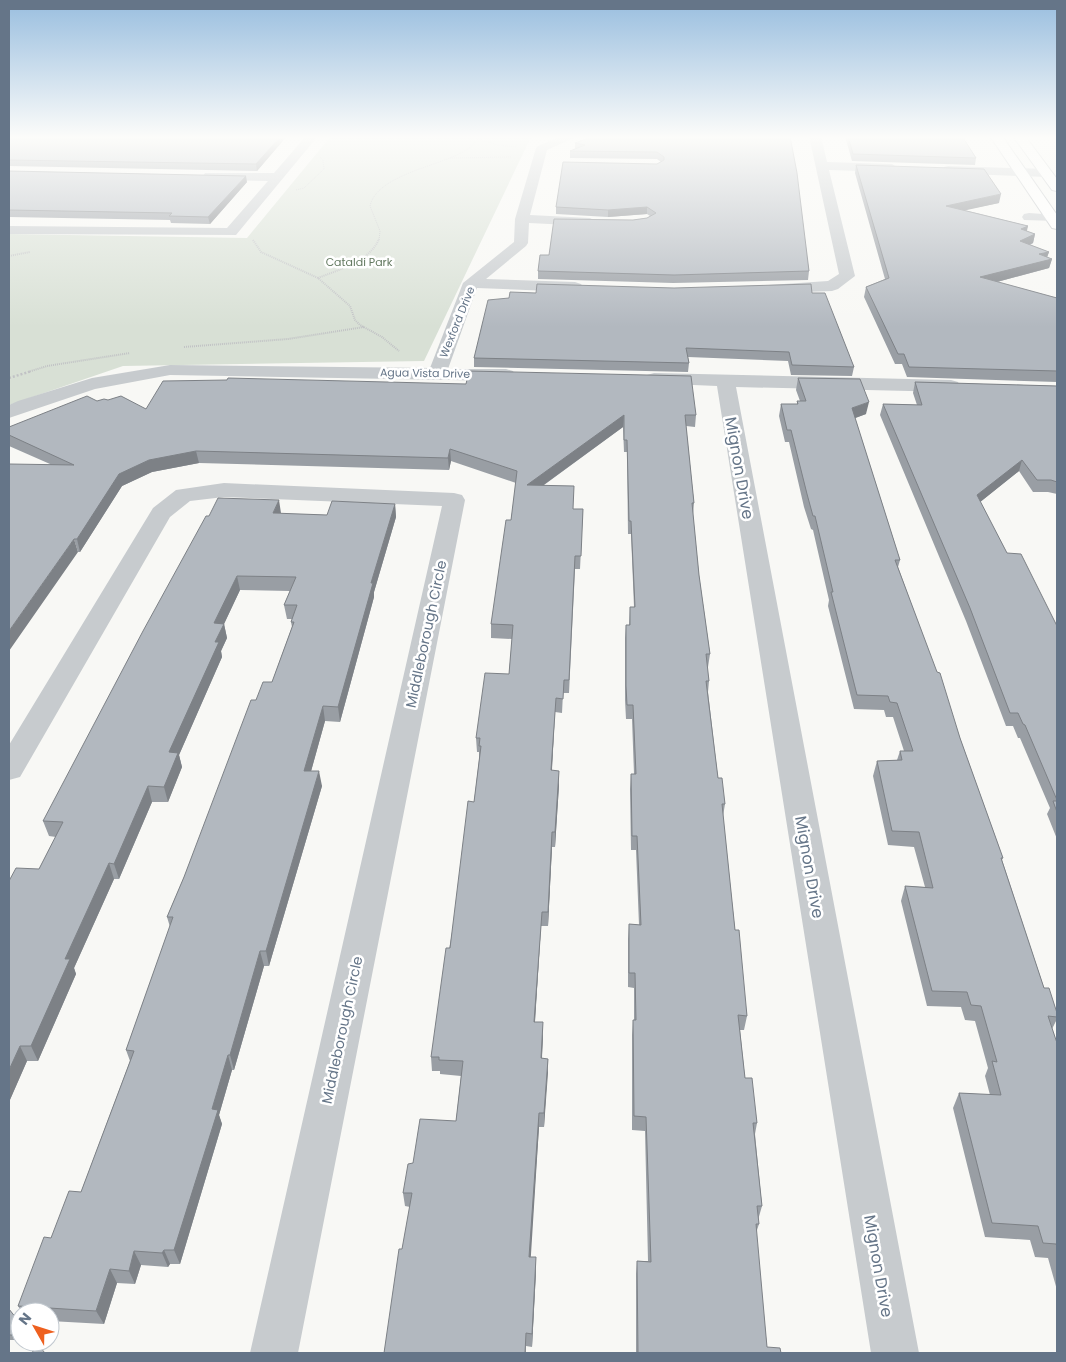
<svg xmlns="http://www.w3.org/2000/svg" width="1066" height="1362" font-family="Poppins,sans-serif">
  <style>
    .green { fill: #d8e0d5 }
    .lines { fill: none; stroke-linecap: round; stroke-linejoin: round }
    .major-casing { stroke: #babec2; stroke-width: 2 }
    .path-far2 { stroke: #c1c2c5; stroke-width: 1; stroke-dasharray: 1 1; stroke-linecap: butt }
    .path-far1 { stroke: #c1c2c5; stroke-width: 2; stroke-dasharray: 1 1; stroke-linecap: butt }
    .path { stroke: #c1c2c5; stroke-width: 2.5; stroke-dasharray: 2 2; stroke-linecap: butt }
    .minor { fill: #c7cbce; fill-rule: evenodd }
    .major { fill: #fff; fill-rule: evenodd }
    .wall { fill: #999ea4 }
    .shaded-wall { fill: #7d8186 }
    .building { fill: #b2b8bf; stroke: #7d8186 }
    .labels { text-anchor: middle; stroke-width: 5; stroke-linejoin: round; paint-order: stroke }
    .far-park-label { font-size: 11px; fill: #637960; stroke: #fff }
    .far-street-label { font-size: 11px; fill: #657588; stroke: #fff }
    .street-label { font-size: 14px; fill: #657588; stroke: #fff }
    .near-street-label { font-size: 16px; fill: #657588; stroke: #fff }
  </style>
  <rect width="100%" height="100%" fill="#f8f8f5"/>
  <!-- green -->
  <path class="green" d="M331,136h211l-12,3 -106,222 -301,5 -114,39v-171l238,4z"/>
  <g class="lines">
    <defs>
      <path id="major" d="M990,136h12l55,79v14l-5,-1z
        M1013,136h12l32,43v12l-5,-1z"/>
    </defs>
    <!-- major casing -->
    <use href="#major" class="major-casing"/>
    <!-- path-far2 -->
    <path class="path-far2" d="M478,139l20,6 18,2
      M450,158l61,-1
      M296,190l8,-2 20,-19 -1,-9 -3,-3
      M379,240l1,-9 -10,-25c7,-32 72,-40 96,-56 6,-3 10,-9 14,-14"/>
    <!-- path-far1 -->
    <path class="path-far1" d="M253,240l8,12 57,26 32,28 5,14 5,5 22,12 17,14
      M9,256l21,-4
      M318,278c20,-8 52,-17 61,-39
      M184,347l104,-8 76,-12
      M28,372l19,-6 83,-13"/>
    <!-- path -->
    <path class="path" d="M9,378l23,-7"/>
    <!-- minor -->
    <path class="minor" d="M306,136h12l-82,99 -227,-1v-8l218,2 41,-47 -59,-1 -4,-1 -2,-3 2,-3h69z
      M561,136h17l-31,14 -17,65 60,3 7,4 -7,4 -61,-3 -1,20 -2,3 -40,33 89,3 6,2 2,3 -2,3 -6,2 -98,-4 -29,81h58l7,2 2,4 -2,4 -7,2 -336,-6 -75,14 -86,29v-13l9,-4 74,-23 78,-13 260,3 33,-85 51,-41 1,-23 21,-71 2,-2z
      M809,136h12l6,26 65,2 6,4 -6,4 -63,-2 26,106 -17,13 -6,2 -57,2 -6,-2 -2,-3 2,-3 59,-4 11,-7z
      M948,166l98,3 6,4 -6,4 -102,-4 -2,-3 2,-3z
      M1029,213l28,2v6l-33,-1 -2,-3 2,-3z
      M654,373l297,7 7,2 2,4 -2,4 -7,2 -215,-5 183,966h-48l-154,-967 -70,-3 -2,-4 2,-4z
      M224,483l230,10 8,2 3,5 -167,853h-48l192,-847 -218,-9 -34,4 -20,16 -150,260 -11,3v-35l144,-237 23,-18z"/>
    <!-- major -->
    <use href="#major" class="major"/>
  </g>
  <!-- wall -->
  <path class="wall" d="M9,136h278l-30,35 -248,-5z
    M790,136l19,135 -1,9 -135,3 -135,-4v-8l11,-16 84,-35 14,-2 3,-2 -3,-2 -39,3 -52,-3v-7l105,-45 -4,-3 -87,-1v-7l5,-2v-6z
    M845,136h117l14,22 -1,7 -123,-4z
    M1052,136h5v6z
    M856,165l143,38 -35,7 64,16 -2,5 9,3 -2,9 -3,2 19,7 -2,5 5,2 -3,9 -52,14 60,16v84l-150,-5 -5,-13h-7l-31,-67 2,-10 19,-8 -30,-106z
    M9,171l238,11 -37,42 -39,-1 -1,-3 -161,-3z
    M812,293l42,74 -2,9 -61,-1 -3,-14 -100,-4 1,6 -1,9 -214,-5v-9z
    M798,378l68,36 -11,4 45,142 -2,7 62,171 43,120 -1,2 42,128 13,25v6l-5,10 5,14v247l-9,-32 -13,-1 -5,-17 -45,-3 -32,-129 6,-15 31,2 -5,-19 3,-8 -13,-47 -10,-1 -4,-13 -34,-1 -26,-105 4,-15 20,1 -11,-40 -26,-2 -15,-69 4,-15 20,-1 3,-9h4l-11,-34h-7l-2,-7 -30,-1 -26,-103 1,-6 -16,-70 -2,-1 -7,-22 -15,-65h-4l-6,-26 2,-12h16v-3h3l-4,-11z
    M915,382l142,4v108l-9,-2h-15l-14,-21 -39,31 27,51 50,73v213l-10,-25 3,-6 -30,-70h-2l-5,-12h-7l-40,-105 -86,-206 3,-11 34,1 -4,-12z
    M108,400l38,9 550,6 -1,12 -9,-1 8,77 -1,12 6,60 11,79 -2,13h-1l2,14 -1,11 10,86 7,26 -2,12 12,114 12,86 -3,14h-4l5,48 12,45 -2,11 7,72 -4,14 1,4 -3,9 11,114 14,6h-145v-79l1,-13h11l-3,-130 -13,-1v-95l1,-15h1v-32l-6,-1v-48l1,-15 10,1 -3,-75h-5l-1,-61 1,-15h3l-2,-55h-6l-1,-19v-62l1,-13h3l1,-18h4l-3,-73h-3l-1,-82h-3l-1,-25 -79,58 29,24h10l-3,60h-5l-6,124h-6l-1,20 -7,-1 -3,58 7,15 -4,62h-3l-4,79h-7l-6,96 8,14 -1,22 6,1 -4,68h-5l-9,130 6,14 -4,76 -6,-1v7h-142l26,-146 -5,-1 -2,-13 10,-30 43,-42 5,-45 -21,-2v-3h-8l-1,-14 43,-255 5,-42v-8h-2l-1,-14 33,-64 3,-35 -21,-1v-14l20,-104 5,-37 -65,-22 -2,9 -250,-7 -47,9 -30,14 -42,66h-2l-28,-88 -41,-18v-19l88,-26z
    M395,504l1,13 -22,75v5l-34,125 -15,-1 -14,50 11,15 -53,180h-5l-30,104h-2l-13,45 3,9 -42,140h-10l-2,3 -27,-2 -6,19 -18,-1 -13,41 -54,-3v-9h-28l-4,-6 33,-68 30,-46 49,-131 -4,-11 44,-123 -3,-10 17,-40 72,-177 16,-18 20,-55 -1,-5 1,-3h-5l-3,-14 6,-14 -50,-1 -16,34 3,14 -6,13 1,6 -43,98 3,12 -14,35h-16l-33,77h-5l-40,89 2,6 -38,87h-11l-18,41v-221l30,-12 17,-32 -7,-1 -6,-15 238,-307 46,1z
    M9,1309l11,14v17h-11z"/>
  <!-- shaded-wall -->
  <path class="shaded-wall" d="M281,136h6l-30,35 -1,-7z
    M246,176l1,6 -37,42 -2,-7z
    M1001,194l-2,9 -55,12 2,-9z
    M647,207v7l-39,3v-7z
    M1028,226l-2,9 -5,-6z
    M1035,234l-2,9 -15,7 2,-9z
    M1049,252l-3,8 6,-1 -3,9 -71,19 2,-10 59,-23z
    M869,402l-3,12 -16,6 2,-12z
    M624,415l-1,12 -96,70v-12z
    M450,449l1,12 -2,9 -1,-12z
    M196,451l3,12 -47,9 -30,14 -42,66 -3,-13 42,-65 30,-14z
    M1022,460l-3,11 -45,36 3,-12z
    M279,500l2,13h-8z
    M395,504l1,13 -22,75v5l-34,125 -2,-15 33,-124z
    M74,539l4,13 -69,99v-20z
    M237,576l3,14 -16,34 3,14 -6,13 1,6 -43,98 3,12 -14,35 -4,-15 5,-35 46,-110 -1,-19z
    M556,698l-1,14 -4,73v-15z
    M323,706l2,15 -18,65 -3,-15z
    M319,771l3,15 -53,180 -3,-15z
    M559,771v14l-4,62v-15z
    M148,786l4,16 -33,77 -5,-15z
    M552,832v15l-4,79v-14z
    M109,863l5,16 -40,89 2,6 -38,87 -7,-15 34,-87z
    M542,912l-1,14 -7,110v-14z
    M260,951l4,15 -30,104 -4,-15z
    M543,1022v14l-2,37v-15z
    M20,1046l7,15 -18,41v-32z
    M228,1055l4,15 -13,45 3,9 -42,140 -6,-14 38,-141z
    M548,1059v14l-4,54v-14z
    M539,1113v14l-9,143 -1,-13z
    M164,1250l6,14 -2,3 -6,-14z
    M134,1251l7,14 -6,19 -6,-13z
    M536,1257v14l-4,76v-13z
    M110,1269l7,14 -13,41 -8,-13z"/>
  <!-- building -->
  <path class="building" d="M9,136h272l-25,28 -247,-4z
    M594,136h196l7,37 12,98 -135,4 -136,-4 2,-16h9l5,-36 79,1 14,-2 9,-5 -9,-6 -39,3 -52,-3 7,-45 94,2 7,-4v-3l-7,-5 -87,-1 15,-6 -10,-2z
    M848,136h114l14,22 -123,-4z
    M856,165l128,4 17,25 -55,12 82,20 -7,3 14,5 -15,7 29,11 -10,2 13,5 -72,18 77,21v73l-148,-4 -5,-13h-6l-32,-67 23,-9z
    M9,171l237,5 -38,41 -39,-1 3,-3 -163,-3z
    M537,284l137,4 137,-4 1,9h13l29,74 -62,-2 -3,-13 -103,-4 3,15 -215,-5 14,-58 21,-2 1,-6 26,1z
    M469,371l222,5 5,39h-11l9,88h-2l7,72 11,79h-4l3,27h-3l12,97h4l3,26h-3l13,126h4l8,86 -9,-1 7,63h7l5,45h-4l9,83h-5l2,18h-3l11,123 13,1 1,5h-143l-1,-92 14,1 -5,-145 -12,-1 -1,-96h3l-1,-47h-6v-49l12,1 -4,-89h-5l-1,-62h5l-3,-69h-6l-1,-19v-61h4v-18h5l-4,-86h-2l-2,-81h-3v-25l-97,70 47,1 -1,23h10l-2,47h-6l-6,124h-5l-1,19 -7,-1 -5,72 8,1 -4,61h-3l-4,80h-6l-8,110h9l-2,36 7,1 -4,54h-5l-10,144h7l-4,77 -6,-1 -1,20h-141l15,-104h3l10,-56h-9l5,-29 5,-1 7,-44 36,2 7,-60 -24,-1v-3h-8l15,-109h4l18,-147 6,1 7,-56h-2l1,-8h-4l9,-65 24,1 4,-49 -22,-1 15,-104h5l6,-49 -67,-22 -2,9 -252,-7 -47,9 -30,14 -42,65h-3l-65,92v-167l65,1 -65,-30v-8l78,-31 10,5 7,-2 4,1 13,-4 25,13 17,-28 64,-1 1,-2 238,6z
    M798,378l62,1 9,23 -17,6 48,152h-5l42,112 3,1 20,65 43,120h-2l43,130h5l8,25v4l-9,-1 9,27v204l-1,-3 -13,-1 -5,-17 -46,-3 -33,-130 42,2 -9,-34 5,1 -16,-56 -10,-1 -4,-13 -35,-1 -27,-105 28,2 -14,-56 -27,-1 -15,-70 25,-1 -2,-9h13l-16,-48 -7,-1 -2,-6 -31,-1 -26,-103h2l-18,-76h-2l-6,-22 -16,-64h-4l-6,-26h17l-1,-3h9z
    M915,382l142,4v96l-6,-2h-14l-15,-20 -45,35 30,58 14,1 36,72v174l-32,-75 -2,-1 -5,-11h-8l-40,-105 -87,-204 39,1z
    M218,498l61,2 -6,13 54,2 5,-14 63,3 -24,79h2l-35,124 -15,-1 -19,65h15l-53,180h-6l-30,104h-2l-16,54 6,1 -44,140h-10l-2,3 -28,-2 -5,20 -19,-2 -14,42 -78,-5 26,-69 7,1 18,-47 12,1 53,-141 -8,-1 47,-133h-6l17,-40 67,-177h5l7,-18h9l22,-60h-3l6,-17h-13l12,-28 -59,-1 -23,47 10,1 -9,18h4l-50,110 9,1 -14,34 -16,-1 -34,78 -5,-1 -44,96h5l-39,87h-11l-11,24v-189l7,-13 23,1 24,-47 -20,-1 100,-190 63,-115h3z
    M1053,801h4v11z
    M9,1309l11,14v12h-11z
    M39,1346l6,7h-14z"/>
  <!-- sky -->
  <linearGradient id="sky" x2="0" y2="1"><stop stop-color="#99bedf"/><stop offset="0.42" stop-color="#fcfcfa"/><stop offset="1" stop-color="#fcfcfa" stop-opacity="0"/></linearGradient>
  <rect width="1066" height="327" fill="url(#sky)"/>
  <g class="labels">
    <!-- far-park labels -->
    <g class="far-park-label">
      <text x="359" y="266">Cataldi Park</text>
    </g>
    <!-- far-street labels -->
    <g class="far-street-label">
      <text transform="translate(457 322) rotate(-68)" y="4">Wexford Drive</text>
      <text transform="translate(425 373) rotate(1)" y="4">Agua Vista Drive</text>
    </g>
    <!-- street labels -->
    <g class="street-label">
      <text transform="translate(426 634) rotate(-78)" y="5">Middleborough Circle</text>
      <text transform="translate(342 1030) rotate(-78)" y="5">Middleborough Circle</text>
    </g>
    <!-- near-street labels -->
    <g class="near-street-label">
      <text transform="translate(740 468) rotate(80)" y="6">Mignon Drive</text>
      <text transform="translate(810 867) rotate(80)" y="6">Mignon Drive</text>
      <text transform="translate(879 1266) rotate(80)" y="6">Mignon Drive</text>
    </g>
  </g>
  <!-- border -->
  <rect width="1066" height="1362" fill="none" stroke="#657588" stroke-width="20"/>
  <!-- north arrow -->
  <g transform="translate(35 1327) rotate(309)"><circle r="24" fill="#ffffff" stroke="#c1c8cf"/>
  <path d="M0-4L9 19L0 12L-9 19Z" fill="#ee601f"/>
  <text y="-8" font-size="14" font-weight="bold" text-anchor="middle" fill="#657588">N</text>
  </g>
</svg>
